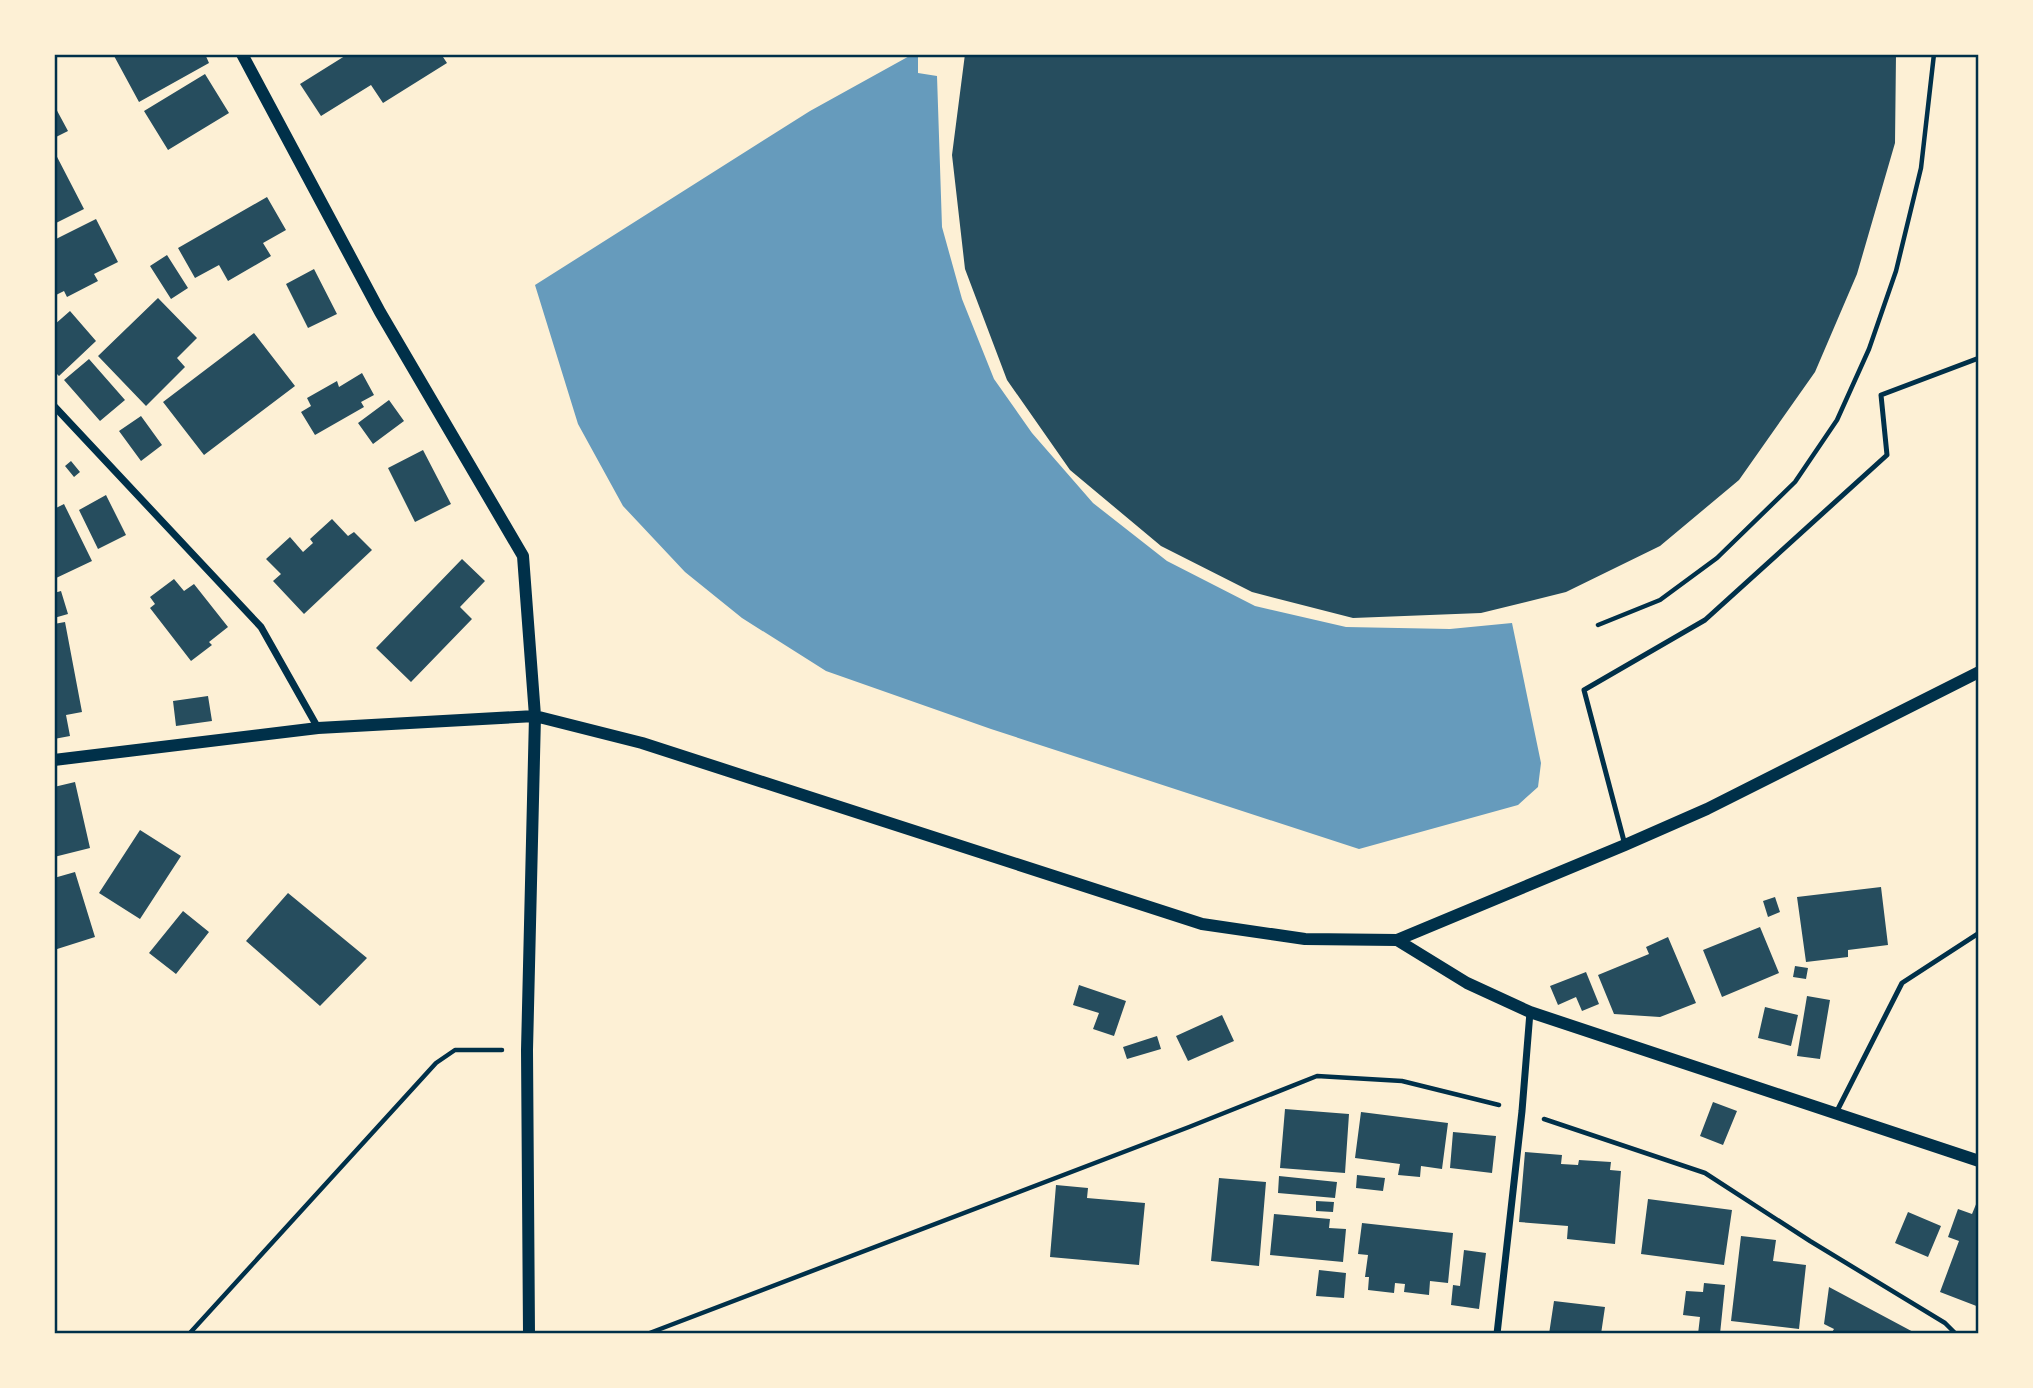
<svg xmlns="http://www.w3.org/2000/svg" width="2033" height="1388" font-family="'PT Sans Narrow',sans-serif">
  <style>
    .water { fill: #669bbc }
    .building { fill: #264d5e }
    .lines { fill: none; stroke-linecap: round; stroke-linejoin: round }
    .path { stroke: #003049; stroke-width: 4.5 }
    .service { stroke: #003049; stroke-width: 5 }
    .minor { stroke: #003049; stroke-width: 7 }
    .tertiary { stroke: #003049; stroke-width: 12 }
    .neatline { fill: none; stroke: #003049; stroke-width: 2.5 }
  </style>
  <rect width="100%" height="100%" fill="#fdf0d5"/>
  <!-- water -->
  <path class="water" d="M913,54h5v19l19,3 5,151 20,72 32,80 38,54 61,70 74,58 88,45 91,21 104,2 62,-6 29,140 -3,24 -20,18 -159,44 -368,-120 -165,-58 -84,-53 -57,-46 -62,-66 -45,-82 -43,-139 275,-174z"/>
  <!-- building -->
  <path class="building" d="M113,54h92l4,9 -70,39z
    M348,54h93l6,9 -64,40 -12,-18 -50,31 -21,-32z
    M965,54h931l-1,89 -38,131 -42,98 -76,108 -79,66 -94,46 -85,21 -128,5 -101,-26 -91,-46 -91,-76 -63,-90 -42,-111 -13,-114z
    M205,74l24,39 -61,37 -24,-39z
    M54,105l14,26 -14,7z
    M54,151l30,58 -30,15z
    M267,197l19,33 -23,13 8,13 -43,25 -9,-16 -24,13 -17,-30z
    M96,219l22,43 -24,12 4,7 -31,16 -3,-6 -10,5v-56z
    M167,255l21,33 -17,11 -21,-33z
    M314,269l23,45 -29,14 -22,-44z
    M158,298l39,40 -20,20 8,9 -39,39 -48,-50z
    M70,311l26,30 -37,35 -5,-5v-46z
    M254,333l41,53 -91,69 -41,-53z
    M89,359l36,41 -25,21 -36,-41z
    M362,373l12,22 -13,7 3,5 -49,28 -14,-23 10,-6 -4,-8 30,-17 2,6z
    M389,400l15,21 -31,23 -15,-21z
    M141,416l21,29 -21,16 -22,-30z
    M423,450l28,54 -36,18 -27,-54z
    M71,461l9,11 -6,5 -9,-11z
    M106,495l20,40 -28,14 -19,-39z
    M64,504l28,57 -38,18v-70z
    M332,519l16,17 6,-4 18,18 -68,64 -31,-33 8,-7 -15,-15 24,-22 13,15 10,-9 -3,-4z
    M462,559l23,22 -25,26 12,12 -61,63 -35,-34z
    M174,579l10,12 10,-7 34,43 -19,15 3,3 -21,16 -41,-53 5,-4 -5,-7z
    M61,591l7,23 -14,4v-25z
    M65,622l17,90 -16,3 4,21 -16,3v-115z
    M208,696l4,25 -36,5 -3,-25z
    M75,782l15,66 -36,9v-70z
    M140,830l41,26 -41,63 -41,-26z
    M75,872l20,65 -41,13v-72z
    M1881,887l7,58 -40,5v7l-42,5 -9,-65z
    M288,893l79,65 -47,48 -74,-65z
    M1775,897l5,15 -12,5 -5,-16z
    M183,911l26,21 -33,42 -27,-21z
    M1760,927l19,46 -57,24 -19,-47z
    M1668,937l28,66 -36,14 -46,-3 -16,-39 51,-21 -3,-7z
    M1795,966l13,2 -2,11 -13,-2z
    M1586,972l13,32 -17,7 -6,-14 -18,8 -8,-19z
    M1079,985l47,16 -12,35 -21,-7 6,-16 -26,-8z
    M1807,996l23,4 -10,59 -23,-3z
    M1765,1007l33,8 -7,31 -33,-8z
    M1222,1015l12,26 -46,20 -12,-25z
    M1157,1036l4,13 -34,10 -4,-12z
    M1713,1102l24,9 -14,34 -23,-9z
    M1285,1109l64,5 -4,59 -65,-5z
    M1361,1112l87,11 -6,46 -21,-3 -1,11 -22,-2 2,-11 -45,-6z
    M1453,1132l43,4 -4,37 -42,-5z
    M1525,1152l37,3 -1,9 17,1 1,-5 32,2 -1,8 11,1 -6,73 -48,-5 1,-13 -49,-4z
    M1357,1175l28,3 -2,13 -27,-3z
    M1279,1176l58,6 -2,16 -57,-5z
    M1219,1178l47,4 -7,84 -48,-5z
    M1056,1185l32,3 -1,10 58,5 -6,62 -89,-8z
    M1979,1197v110l-39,-15 19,-51 -11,-4 10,-28 14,5z
    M1648,1199l84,11 -8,55 -83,-11z
    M1316,1201l18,1 -1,10 -17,-1z
    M1908,1212l33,14 -13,31 -33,-14z
    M1274,1214l56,5 -1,9 17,1 -3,33 -73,-7z
    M1362,1223l91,10 -5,50 -18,-2 -1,14 -25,-3 1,-8 -10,-1 -1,10 -26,-3 1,-13h-4l3,-22 -10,-1z
    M1741,1236l35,4 -3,21 33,4 -7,64 -68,-8z
    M1464,1250l22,3 -7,56 -28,-4 2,-20 7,1z
    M1319,1270l27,3 -2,25 -28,-2z
    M1704,1283l21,2 -5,49h-22l2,-17 -17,-2 3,-24 17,1z
    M1829,1287l88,47h-86l3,-5 -10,-5z
    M1554,1301l51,6 -4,27h-52z"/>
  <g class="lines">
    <!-- path -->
    <path class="path" d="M1598,625l62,-25 57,-42 78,-76 42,-62 32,-71 27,-78 25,-103 13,-114
      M1544,1119l161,54 105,68 135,82 11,11
      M189,1334l247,-271 19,-13h47
      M647,1334l542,-207 128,-51 85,5 97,24"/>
    <!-- service -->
    <path class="service" d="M1625,845l-41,-155 121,-70 182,-165 -6,-60 98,-37
      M1836,1113l66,-130 77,-50"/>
    <!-- minor -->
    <path class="minor" d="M54,406l207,221 57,101
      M1497,1334l25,-223 8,-99"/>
    <!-- tertiary -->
    <path class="tertiary" d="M242,54l138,258 143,244 12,160 -8,334 2,284
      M54,760l264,-32 217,-12 107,27 560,181 103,15 92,1 228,-95 82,-36 272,-137
      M1397,940l70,43 63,29 449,149"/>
  </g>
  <!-- border -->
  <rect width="2033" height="1388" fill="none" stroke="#fdf0d5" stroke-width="112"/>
  <rect x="56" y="56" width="1921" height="1276" class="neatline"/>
</svg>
